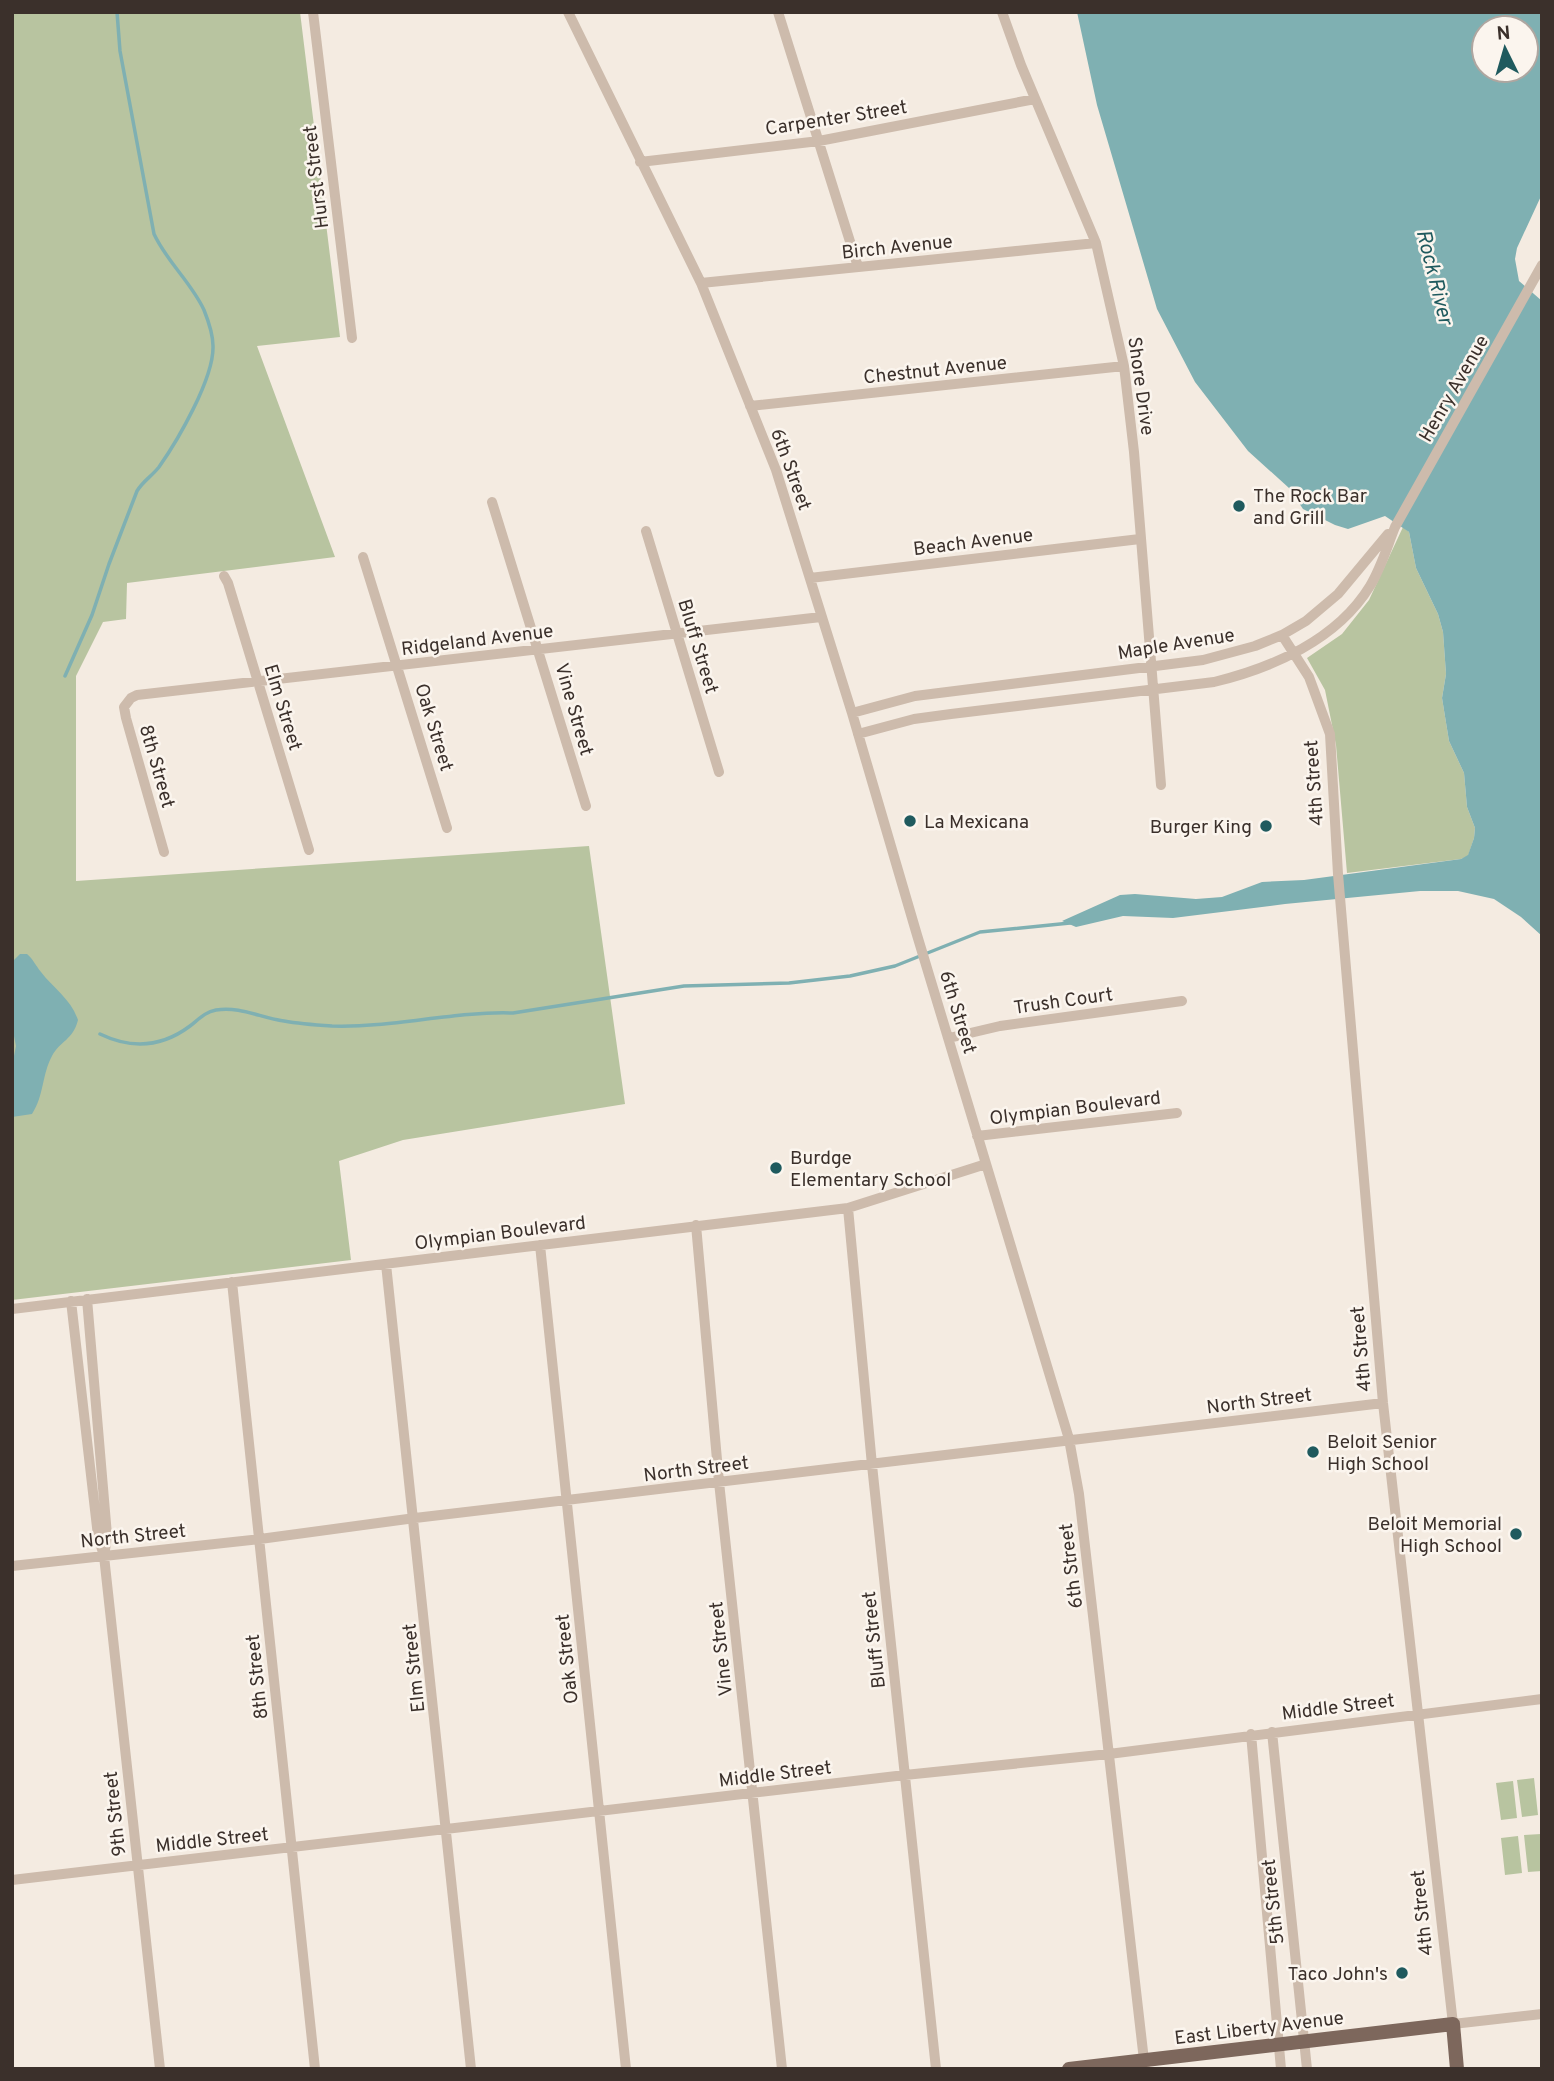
<svg xmlns="http://www.w3.org/2000/svg" width="1554" height="2081" font-family="Overpass,sans-serif">
  <style>
    .green { fill: #b8c4a0 }
    .water { fill: #7fb0b2; fill-rule: evenodd }
    .lines { fill: none; stroke-linecap: round; stroke-linejoin: round }
    .stream { stroke: #7fb0b2; stroke-width: 3.5 }
    .minor { stroke: #cdbbac; stroke-width: 10 }
    .major { stroke: #7d675c; stroke-width: 14 }
    .poi-dot { fill: #1f5a5e; stroke: #fbf5ee; stroke-width: 2.5 }
    .labels { text-anchor: middle; stroke-width: 5; stroke-linejoin: round; paint-order: stroke }
    .street-label { font-size: 19px; fill: #3b302b; stroke: #fbf5ee }
    .poi-label { font-size: 19px; fill: #3b302b; stroke: #fbf5ee; text-anchor: start }
    .water-label { font-size: 21px; font-style: italic; fill: #1f5a5e; stroke: #fbf5ee }
  </style>
  <rect width="100%" height="100%" fill="#f4ebe1"/>
  <!-- green -->
  <path class="green" d="M12,12h288l40,325 -83,9 78,211 -208,26 -1,36 -23,3 -27,54v205l513,-35 36,258 -222,36 -64,21 12,99 -339,40z
    M1403,527l6,5 7,36 22,46 5,18 3,42 -4,24 7,43 15,32 3,34 8,21 -1,10 -6,18 -7,3 -114,14 -11,-128 -11,-55 -18,-32 35,-24 27,-34z
    M1534,1778l4,37 -16,2 -5,-37z
    M1513,1781l4,37 -16,2 -5,-37z
    M1541,1834l1,37 -14,1 -4,-37z
    M1518,1836l4,37 -17,2 -4,-37z"/>
  <!-- water -->
  <path class="water" d="M1077,12h465v182l-25,54 -2,11 4,22 23,20v635l-21,-19 -27,-18 -36,-8h-38l-135,13 -112,14 -50,-2 -47,11 -14,-6 58,-26 15,-1 61,5 26,-2 40,-15 42,-2 157,-21 7,-4 6,-17 1,-10 -8,-21 -3,-34 -15,-32 -7,-43 4,-24 -3,-42 -5,-18 -22,-46 -7,-36 -24,-16 -37,13 -13,-4 -32,-16 -14,-21 -41,-37 -53,-69 -38,-73 -60,-204zM1484,28h42v42h-42z
    M20,954h7c6,5 9,12 14,18 13,17 30,27 37,48 -5,20 -18,21 -26,36 -10,18 -8,40 -20,58l-20,3v-51l4,-20 -4,-20v-64z"/>
  <g class="lines">
    <!-- stream -->
    <path class="stream" d="M65,676l27,-61 17,-51 28,-73c6,-10 15,-15 22,-24 19,-27 55,-89 54,-121 0,-11 -5,-26 -9,-36 -13,-28 -37,-48 -50,-76l-34,-183 -3,-39
      M100,1034c31,15 62,13 90,-8 9,-7 15,-14 26,-16 24,-4 45,8 68,11 16,3 32,4 48,5 61,2 121,-15 181,-13l171,-27 105,-3 61,-7 45,-10 85,-34 90,-9"/>
    <!-- minor -->
    <path class="minor" d="M313,12l39,326
      M568,12l133,271 75,187 76,243 65,222 152,504 10,55 66,575
      M778,12l80,255
      M1002,12l19,53 75,178 28,123 10,86 27,333
      M640,162l179,-21 216,-42
      M701,283l395,-40
      M750,406l374,-40
      M492,502l94,304
      M646,531l73,241
      M363,557l84,271
      M224,576l4,7 81,267
      M810,578l330,-39
      M1282,635l27,42 21,57 8,140 45,529 70,621 89,-10
      M852,713l63,-17 288,-36 52,-14 27,-11 24,-14 32,-27 50,-60
      M858,734l56,-15 37,-5 263,-32c58,-14 123,-42 156,-96 11,-18 17,-39 25,-59l147,-262
      M164,852l-38,-134 -2,-11 7,-9 6,-3 684,-78
      M949,1038l51,-12 182,-25
      M977,1136l200,-23
      M848,1208l24,257 64,604
      M696,1225l23,257 63,587
      M540,1245l86,824
      M386,1264l85,805
      M232,1282l83,787
      M87,1299l20,236 -2,15
      M71,1301l27,235 6,20 56,513
      M12,1309l836,-101 138,-44
      M12,1566l248,-27 155,-21 968,-115
      M1272,1732l35,337
      M1251,1734l30,335
      M12,1880l893,-105 204,-21 433,-55"/>
    <!-- major -->
    <path class="major" d="M1069,2069l384,-45 4,45"/>
  </g>
  <!-- markers -->
  <g class="poi-dot">
    <circle cx="1239" cy="506" r="7"/>
    <circle cx="910" cy="821" r="7"/>
    <circle cx="1266" cy="826" r="7"/>
    <circle cx="776" cy="1168" r="7"/>
    <circle cx="1313" cy="1452" r="7"/>
    <circle cx="1516" cy="1534" r="7"/>
    <circle cx="1402" cy="1973" r="7"/>
  </g>
  <g class="labels">
    <!-- street labels -->
    <g class="street-label">
      <text transform="translate(836 117) rotate(-9)" y="7">Carpenter Street</text>
      <text transform="translate(315 177) rotate(-97)" y="7">Hurst Street</text>
      <text transform="translate(897 246) rotate(-6)" y="7">Birch Avenue</text>
      <text transform="translate(935 369) rotate(-6)" y="7">Chestnut Avenue</text>
      <text transform="translate(1142 386) rotate(82)" y="7">Shore Drive</text>
      <text transform="translate(1453 388) rotate(-60)" y="7">Henry Avenue</text>
      <text transform="translate(792 469) rotate(70)" y="7">6th Street</text>
      <text transform="translate(973 541) rotate(-7)" y="7">Beach Avenue</text>
      <text transform="translate(477 639) rotate(-7)" y="7">Ridgeland Avenue</text>
      <text transform="translate(1176 643) rotate(-9)" y="7">Maple Avenue</text>
      <text transform="translate(699 646) rotate(73)" y="7">Bluff Street</text>
      <text transform="translate(284 707) rotate(73)" y="7">Elm Street</text>
      <text transform="translate(575 709) rotate(74)" y="7">Vine Street</text>
      <text transform="translate(435 727) rotate(73)" y="7">Oak Street</text>
      <text transform="translate(158 766) rotate(74)" y="7">8th Street</text>
      <text transform="translate(1313 783) rotate(-94)" y="7">4th Street</text>
      <text transform="translate(1063 1000) rotate(-8)" y="7">Trush Court</text>
      <text transform="translate(959 1012) rotate(73)" y="7">6th Street</text>
      <text transform="translate(1075 1107) rotate(-7)" y="7">Olympian Boulevard</text>
      <text transform="translate(500 1232) rotate(-7)" y="7">Olympian Boulevard</text>
      <text transform="translate(1360 1349) rotate(-95)" y="7">4th Street</text>
      <text transform="translate(1259 1400) rotate(-7)" y="7">North Street</text>
      <text transform="translate(696 1468) rotate(-7)" y="7">North Street</text>
      <text transform="translate(133 1535) rotate(-6)" y="7">North Street</text>
      <text transform="translate(1070 1566) rotate(-97)" y="7">6th Street</text>
      <text transform="translate(873 1640) rotate(-96)" y="7">Bluff Street</text>
      <text transform="translate(720 1649) rotate(-96)" y="7">Vine Street</text>
      <text transform="translate(566 1659) rotate(-96)" y="7">Oak Street</text>
      <text transform="translate(413 1668) rotate(-96)" y="7">Elm Street</text>
      <text transform="translate(256 1677) rotate(-96)" y="7">8th Street</text>
      <text transform="translate(1338 1706) rotate(-7)" y="7">Middle Street</text>
      <text transform="translate(775 1773) rotate(-7)" y="7">Middle Street</text>
      <text transform="translate(114 1814) rotate(-96)" y="7">9th Street</text>
      <text transform="translate(212 1839) rotate(-6)" y="7">Middle Street</text>
      <text transform="translate(1272 1902) rotate(-96)" y="7">5th Street</text>
      <text transform="translate(1421 1913) rotate(-96)" y="7">4th Street</text>
      <text transform="translate(1259 2027) rotate(-7)" y="7">East Liberty Avenue</text>
    </g>
    <!-- poi labels -->
    <g class="poi-label">
      <text x="1253" y="502">The Rock Bar<tspan x="1253" dy="22">and Grill</tspan></text>
      <text x="924" y="828">La Mexicana</text>
      <text x="1252" y="833" text-anchor="end">Burger King</text>
      <text x="790" y="1164">Burdge<tspan x="790" dy="22">Elementary School</tspan></text>
      <text x="1327" y="1448">Beloit Senior<tspan x="1327" dy="22">High School</tspan></text>
      <text x="1502" y="1530" text-anchor="end">Beloit Memorial<tspan x="1502" dy="22">High School</tspan></text>
      <text x="1388" y="1980" text-anchor="end">Taco John's</text>
    </g>
    <!-- water labels -->
    <g class="water-label">
      <text transform="translate(1435 277) rotate(76)" y="7">Rock River</text>
    </g>
  </g>
  <!-- border -->
  <rect width="1554" height="2081" fill="none" stroke="#3b302b" stroke-width="28"/>
  <!-- north arrow -->
  <g transform="translate(1505 49) rotate(355)"><circle r="33" fill="#fbf5ee" stroke="#aea6a0" stroke-width="2"/>
  <path d="M0-5L12 26L0 18L-12 26Z" fill="#1f5a5e"/>
  <text y="-10" font-size="19" font-weight="bold" text-anchor="middle" fill="#3b302b">N</text>
  </g>
</svg>
